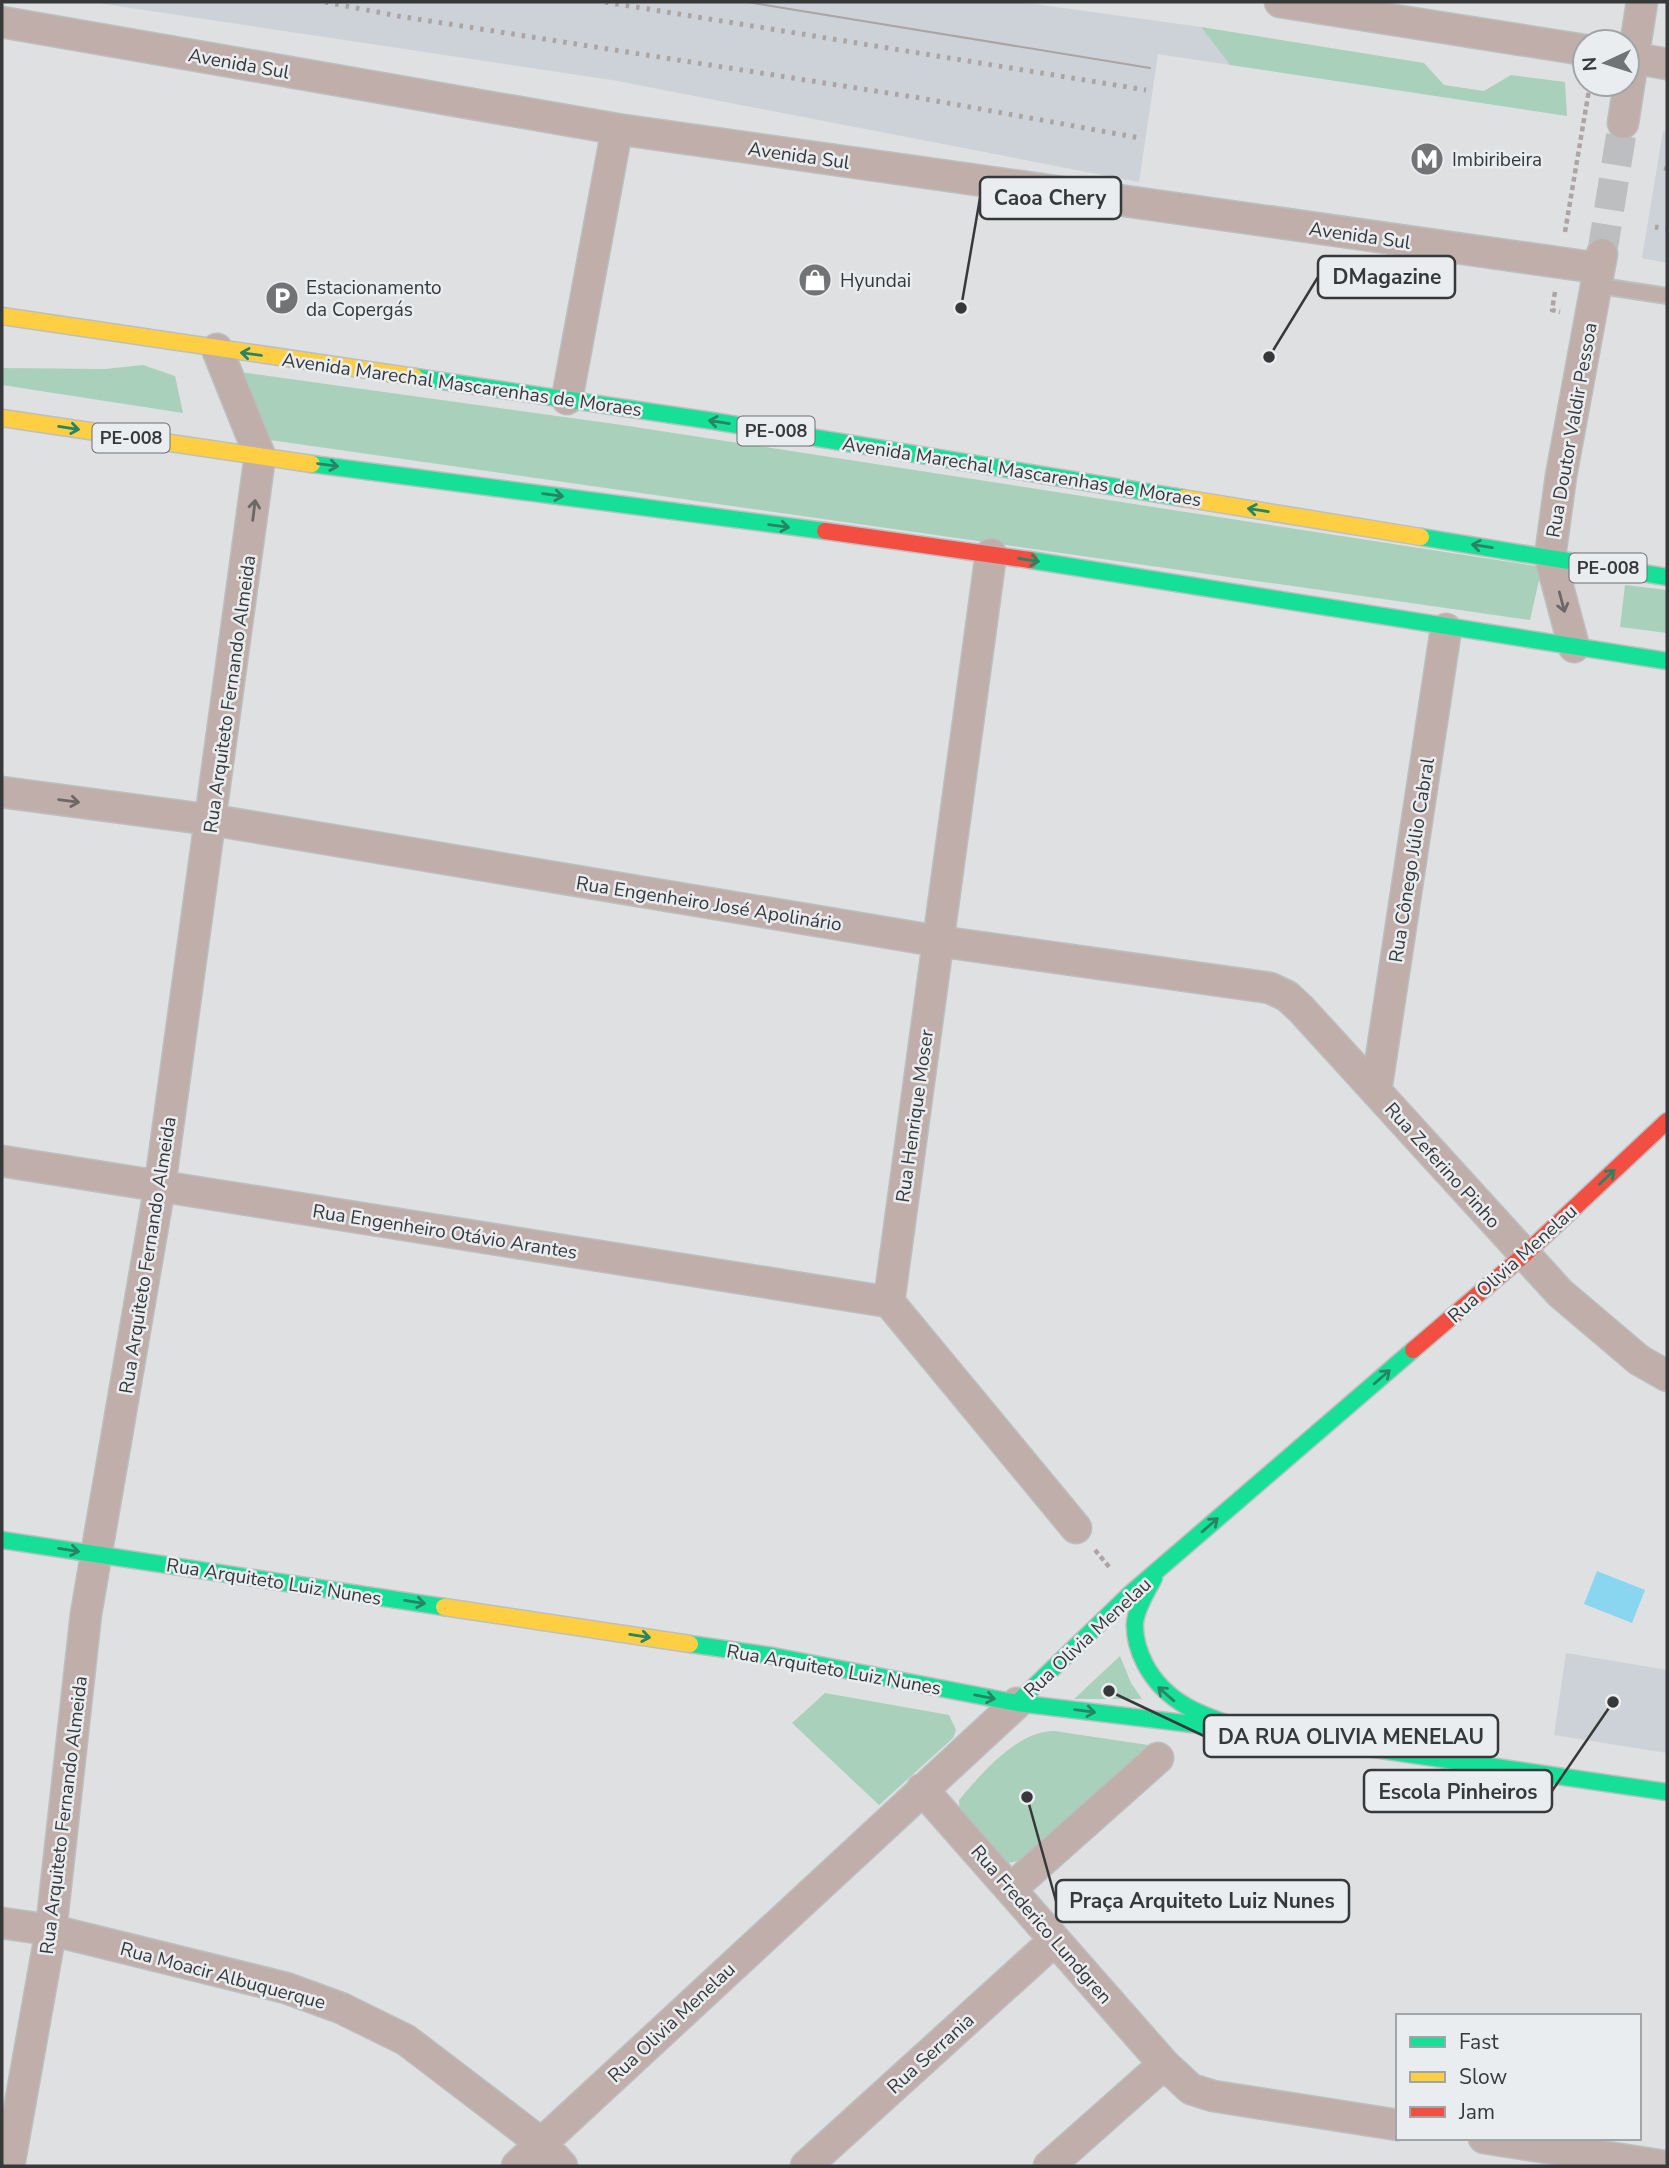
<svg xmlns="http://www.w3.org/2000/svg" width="1669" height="2168" font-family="'Nunito Sans',sans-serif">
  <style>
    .built { fill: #ccd2d7 }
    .green { fill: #a9d0ba }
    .water { fill: #8ad6f1 }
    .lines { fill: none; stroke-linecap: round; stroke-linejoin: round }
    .street-tunnel { stroke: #bdbec0; stroke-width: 30; stroke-dasharray: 30 15; stroke-linecap: butt }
    .lane-casing { stroke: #bdbec0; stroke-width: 18 }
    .street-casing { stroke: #bdbec0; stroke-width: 33 }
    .fast-casing { stroke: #bdbec0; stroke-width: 19 }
    .slow-casing { stroke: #bdbec0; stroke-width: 19 }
    .jam-casing { stroke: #bdbec0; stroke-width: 19 }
    .path { stroke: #aea4a3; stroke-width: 4.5; stroke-dasharray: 5 3.5; stroke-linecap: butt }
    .lane { stroke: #bfaeaa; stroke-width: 14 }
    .street { stroke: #bfaeaa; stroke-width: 30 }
    .fast { stroke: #16e098; stroke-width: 16 }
    .slow { stroke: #ffcf43; stroke-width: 16 }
    .jam { stroke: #f24e42; stroke-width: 16 }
    .tram { stroke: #aba4a2; stroke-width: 2 }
    .rail { stroke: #aba4a2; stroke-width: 5; stroke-dasharray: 3.5 7; stroke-linecap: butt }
    .oneway { stroke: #288464 }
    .oneway2 { stroke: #6d6767 }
    .labels { text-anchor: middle; stroke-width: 5; stroke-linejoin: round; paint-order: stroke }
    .shield { fill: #eaedf0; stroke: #6d6e71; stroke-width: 2 }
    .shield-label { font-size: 18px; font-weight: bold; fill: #37383a }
    .street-label { font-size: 19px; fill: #37383a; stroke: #eaedf0 }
    .poi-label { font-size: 19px; fill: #37383a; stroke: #eaedf0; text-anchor: start }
    .leader { fill: none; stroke: #37383a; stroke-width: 2.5 }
    .callout-dot { fill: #37383a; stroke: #eaedf0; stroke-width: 2.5 }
    .callout { fill: #eaedf0; stroke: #37383a; stroke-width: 2.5 }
    .callout-label { font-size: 21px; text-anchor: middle; font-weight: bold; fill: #37383a }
  </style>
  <rect width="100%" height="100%" fill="#dee0e2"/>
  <!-- built -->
  <path class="built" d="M91,2h929l181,25 29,38 -72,-11 -19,128 -527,-102z
    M1663,131l4,1v131l-25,-5z
    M1566,1653l101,17v83l-113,-18z"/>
  <!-- green -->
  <path class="green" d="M1201,27l223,36 20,22 40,6 27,-16 54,7 2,34 -337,-51z
    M143,365l32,11 8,37 -181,-28v-17l103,1z
    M240,372l382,53 920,142 -12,53 -1267,-181z
    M1625,585l42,5v43l-47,-6z
    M1120,1656l11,27 11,16h-68z
    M825,1693l124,22 7,15 -3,8 -74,67 -87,-82z
    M1054,1731l94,14v3l-128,113 -13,2 -47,-48 -1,-15c22,-26 58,-69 95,-69z"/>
  <!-- water -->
  <path class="water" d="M1597,1571l48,19 -13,33 -48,-19z"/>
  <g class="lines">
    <!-- street-tunnel -->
    <path class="street-tunnel" d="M1602,254l21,-131"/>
    <defs>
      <path id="lane" d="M1595,285l72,11"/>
      <path id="street" d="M1280,2l305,48
        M2,22l615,107 981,139
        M1627,57l40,7
        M1623,123l19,-121
        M567,399l50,-270
        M991,554l-102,748 187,226
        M1574,647l-24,-90 11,-81 41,-222
        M2,792l210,28 725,121 333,47 17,8 14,13 259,284 79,67 28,16
        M1376,1091l70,-462
        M2,1161l887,141
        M922,1789l242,275 27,25 22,7 185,29
        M1012,1888l146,-130
        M2,1923l49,7 235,58 55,20 65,32 135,103 21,23
        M1484,2138l181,28
        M9,2166l42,-236 35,-316 74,-429 100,-729 -43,-107
        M517,2166l500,-463
        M806,2166l249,-226
        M1049,2166l115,-102"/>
      <path id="fast" d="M415,377l298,44 470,77
        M312,464l513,67
        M1421,537l246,40
        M1030,560l637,101
        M2,1540l442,67
        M1154,1578c-7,14 -17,28 -19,44 -1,14 4,30 10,42 22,42 62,53 105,67
        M690,1644l83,12 244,47 114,-110 282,-243
        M1017,1703l233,28 417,61"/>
      <path id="slow" d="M2,316l413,61
        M2,418l310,46
        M1183,498l238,39
        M444,1607l246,37"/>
      <path id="jam" d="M825,531l205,29
        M1413,1350l111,-95 143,-134"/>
    </defs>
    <!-- lane casing -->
    <use href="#lane" class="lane-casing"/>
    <!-- street casing -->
    <use href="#street" class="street-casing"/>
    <!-- fast casing -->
    <use href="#fast" class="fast-casing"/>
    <!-- slow casing -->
    <use href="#slow" class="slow-casing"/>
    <!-- jam casing -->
    <use href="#jam" class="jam-casing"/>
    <!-- path -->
    <path class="path" d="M1565,232l25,-148
      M1555,292l-3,18 8,2
      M1095,1550l15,18"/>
    <!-- lane -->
    <use href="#lane" class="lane"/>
    <!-- street -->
    <use href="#street" class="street"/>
    <!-- fast -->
    <use href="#fast" class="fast"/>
    <!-- slow -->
    <use href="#slow" class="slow"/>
    <!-- jam -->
    <use href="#jam" class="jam"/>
    <!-- tram -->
    <path class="tram" d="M747,2l403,66"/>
    <!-- rail -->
    <path class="rail" d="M325,2l73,14 522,82 220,40
      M605,2l541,88
      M1664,168l3,1
      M1655,227l12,2"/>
  </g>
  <!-- one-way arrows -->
  <defs><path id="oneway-shaft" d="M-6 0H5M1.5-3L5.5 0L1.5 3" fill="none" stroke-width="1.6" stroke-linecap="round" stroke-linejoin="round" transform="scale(1.75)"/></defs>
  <g class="oneway">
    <use href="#oneway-shaft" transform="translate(251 354) rotate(-172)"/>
    <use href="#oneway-shaft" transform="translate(719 422) rotate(-171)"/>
    <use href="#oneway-shaft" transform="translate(69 428) rotate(9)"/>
    <use href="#oneway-shaft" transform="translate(328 465) rotate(8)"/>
    <use href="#oneway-shaft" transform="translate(553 495) rotate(8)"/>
    <use href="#oneway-shaft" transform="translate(1258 510) rotate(-171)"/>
    <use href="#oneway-shaft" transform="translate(779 526) rotate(8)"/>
    <use href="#oneway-shaft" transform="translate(1482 546) rotate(-171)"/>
    <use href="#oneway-shaft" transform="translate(1029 560) rotate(9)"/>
    <use href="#oneway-shaft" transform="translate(1607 1177) rotate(-43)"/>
    <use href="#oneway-shaft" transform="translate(1382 1377) rotate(-41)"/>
    <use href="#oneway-shaft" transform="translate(1210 1525) rotate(-41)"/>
    <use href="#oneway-shaft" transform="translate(69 1550) rotate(9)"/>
    <use href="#oneway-shaft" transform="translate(415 1602) rotate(9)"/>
    <use href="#oneway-shaft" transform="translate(640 1636) rotate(9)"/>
    <use href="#oneway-shaft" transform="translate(1166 1694) rotate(-139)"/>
    <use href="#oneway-shaft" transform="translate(985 1697) rotate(11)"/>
    <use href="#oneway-shaft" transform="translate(1085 1711) rotate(7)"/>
  </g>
  <g class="oneway2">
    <use href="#oneway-shaft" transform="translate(254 510) rotate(-83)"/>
    <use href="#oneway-shaft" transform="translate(1562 602) rotate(75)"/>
    <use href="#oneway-shaft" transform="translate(69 801) rotate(8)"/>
  </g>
  <!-- icons -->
  <defs>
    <symbol id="metro-disc" viewBox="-11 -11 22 22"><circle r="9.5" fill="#717375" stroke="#eaedf0"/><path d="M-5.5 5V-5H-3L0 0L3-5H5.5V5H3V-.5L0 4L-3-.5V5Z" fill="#fff"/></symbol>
    <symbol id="shop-disc" viewBox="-11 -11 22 22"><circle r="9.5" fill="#717375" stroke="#eaedf0"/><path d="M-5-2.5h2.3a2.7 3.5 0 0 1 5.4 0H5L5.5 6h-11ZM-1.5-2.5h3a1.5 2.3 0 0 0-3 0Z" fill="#fff"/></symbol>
    <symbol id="parking-disc" viewBox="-11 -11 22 22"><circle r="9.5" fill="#717375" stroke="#eaedf0"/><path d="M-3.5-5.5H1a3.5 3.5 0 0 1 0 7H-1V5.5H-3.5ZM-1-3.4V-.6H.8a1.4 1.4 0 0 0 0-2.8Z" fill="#fff"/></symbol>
  </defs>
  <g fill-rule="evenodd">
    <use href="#metro-disc" x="1408" y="140" width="38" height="38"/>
    <use href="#shop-disc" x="796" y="261" width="38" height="38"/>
    <use href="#parking-disc" x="263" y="279" width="38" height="38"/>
  </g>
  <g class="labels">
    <!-- shield labels -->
    <g class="shield">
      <rect x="737.5" y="416.5" width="77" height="29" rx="5"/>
      <rect x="92.5" y="423.5" width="77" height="29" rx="5"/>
      <rect x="1569.5" y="553.5" width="77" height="29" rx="5"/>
    </g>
    <g class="shield-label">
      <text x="776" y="437">PE-008</text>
      <text x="131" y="444">PE-008</text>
      <text x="1608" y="574">PE-008</text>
    </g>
    <!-- street labels -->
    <g class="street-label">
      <text transform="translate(239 63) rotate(10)" y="7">Avenida Sul</text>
      <text transform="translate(799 155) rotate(8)" y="7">Avenida Sul</text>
      <text transform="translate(1360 235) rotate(8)" y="7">Avenida Sul</text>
      <text transform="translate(462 384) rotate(8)" y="7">Avenida Marechal Mascarenhas de Moraes</text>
      <text transform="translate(1571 430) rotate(-80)" y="7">Rua Doutor Valdir Pessoa</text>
      <text transform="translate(1022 471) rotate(9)" y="7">Avenida Marechal Mascarenhas de Moraes</text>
      <text transform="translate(229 694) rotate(-82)" y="7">Rua Arquiteto Fernando Almeida</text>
      <text transform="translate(1411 860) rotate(-81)" y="7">Rua Cônego Júlio Cabral</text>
      <text transform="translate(709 903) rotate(9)" y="7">Rua Engenheiro José Apolinário</text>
      <text transform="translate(914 1116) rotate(-82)" y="7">Rua Henrique Moser</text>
      <text transform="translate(1443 1165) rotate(48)" y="7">Rua Zeferino Pinho</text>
      <text transform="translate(445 1231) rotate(9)" y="7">Rua Engenheiro Otávio Arantes</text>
      <text transform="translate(147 1255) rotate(-81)" y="7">Rua Arquiteto Fernando Almeida</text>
      <text transform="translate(1512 1263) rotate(-42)" y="7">Rua Olivia Menelau</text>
      <text transform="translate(274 1581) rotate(9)" y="7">Rua Arquiteto Luiz Nunes</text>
      <text transform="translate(1087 1637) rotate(-43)" y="7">Rua Olivia Menelau</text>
      <text transform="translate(834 1669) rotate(10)" y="7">Rua Arquiteto Luiz Nunes</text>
      <text transform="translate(63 1815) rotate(-83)" y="7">Rua Arquiteto Fernando Almeida</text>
      <text transform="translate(1042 1924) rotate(49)" y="7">Rua Frederico Lundgren</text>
      <text transform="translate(223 1975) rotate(15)" y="7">Rua Moacir Albuquerque</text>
      <text transform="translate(671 2022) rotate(-43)" y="7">Rua Olivia Menelau</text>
      <text transform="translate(930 2053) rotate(-42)" y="7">Rua Serrania</text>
    </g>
    <!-- poi labels -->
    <g class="poi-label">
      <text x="1452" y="166">Imbiribeira</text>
      <text x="840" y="287">Hyundai</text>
      <text x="306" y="294">Estacionamento<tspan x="306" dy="22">da Copergás</tspan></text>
    </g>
  </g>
  <!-- callouts -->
  <path class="leader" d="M961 308L980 198M1269 357L1318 277M1109 1691L1204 1736M1613 1702L1552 1791M1027 1797L1056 1901"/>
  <g class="callout-dot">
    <circle cx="961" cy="308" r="7"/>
    <circle cx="1269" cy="357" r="7"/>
    <circle cx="1109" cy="1691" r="7"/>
    <circle cx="1613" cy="1702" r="7"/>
    <circle cx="1027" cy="1797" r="7"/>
  </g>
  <g class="callout">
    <rect x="980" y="177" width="141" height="42" rx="7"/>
    <rect x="1318" y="256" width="137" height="42" rx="7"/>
    <rect x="1204" y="1715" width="294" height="42" rx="7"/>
    <rect x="1364" y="1770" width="188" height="42" rx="7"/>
    <rect x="1056" y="1880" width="293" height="42" rx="7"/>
  </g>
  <g class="callout-label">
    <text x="1050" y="205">Caoa Chery</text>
    <text x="1387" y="284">DMagazine</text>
    <text x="1351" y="1744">DA RUA OLIVIA MENELAU</text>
    <text x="1458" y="1799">Escola Pinheiros</text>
    <text x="1202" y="1908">Praça Arquiteto Luiz Nunes</text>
  </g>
  <!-- border -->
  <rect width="1669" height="2168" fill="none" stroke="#37383a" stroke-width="7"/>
  <!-- legend -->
  <rect x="1396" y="2014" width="245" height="126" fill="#eaedf0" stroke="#a2a5a7" stroke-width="2"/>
  <rect x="1410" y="2037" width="35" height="10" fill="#16e098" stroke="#a2a5a7" stroke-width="2"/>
  <text x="1459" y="2049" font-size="21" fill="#37383a">Fast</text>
  <rect x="1410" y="2072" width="35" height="10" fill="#ffcf43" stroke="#a2a5a7" stroke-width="2"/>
  <text x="1459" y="2084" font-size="21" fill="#37383a">Slow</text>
  <rect x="1410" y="2107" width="35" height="10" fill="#f24e42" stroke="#a2a5a7" stroke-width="2"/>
  <text x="1459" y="2119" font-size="21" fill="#37383a">Jam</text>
  <!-- north arrow -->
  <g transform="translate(1606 63) rotate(266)"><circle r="33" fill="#eaedf0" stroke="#a2a5a7" stroke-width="2"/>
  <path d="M0-5L12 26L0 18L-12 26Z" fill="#717375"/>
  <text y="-10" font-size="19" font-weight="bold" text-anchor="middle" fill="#37383a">N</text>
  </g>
</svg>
